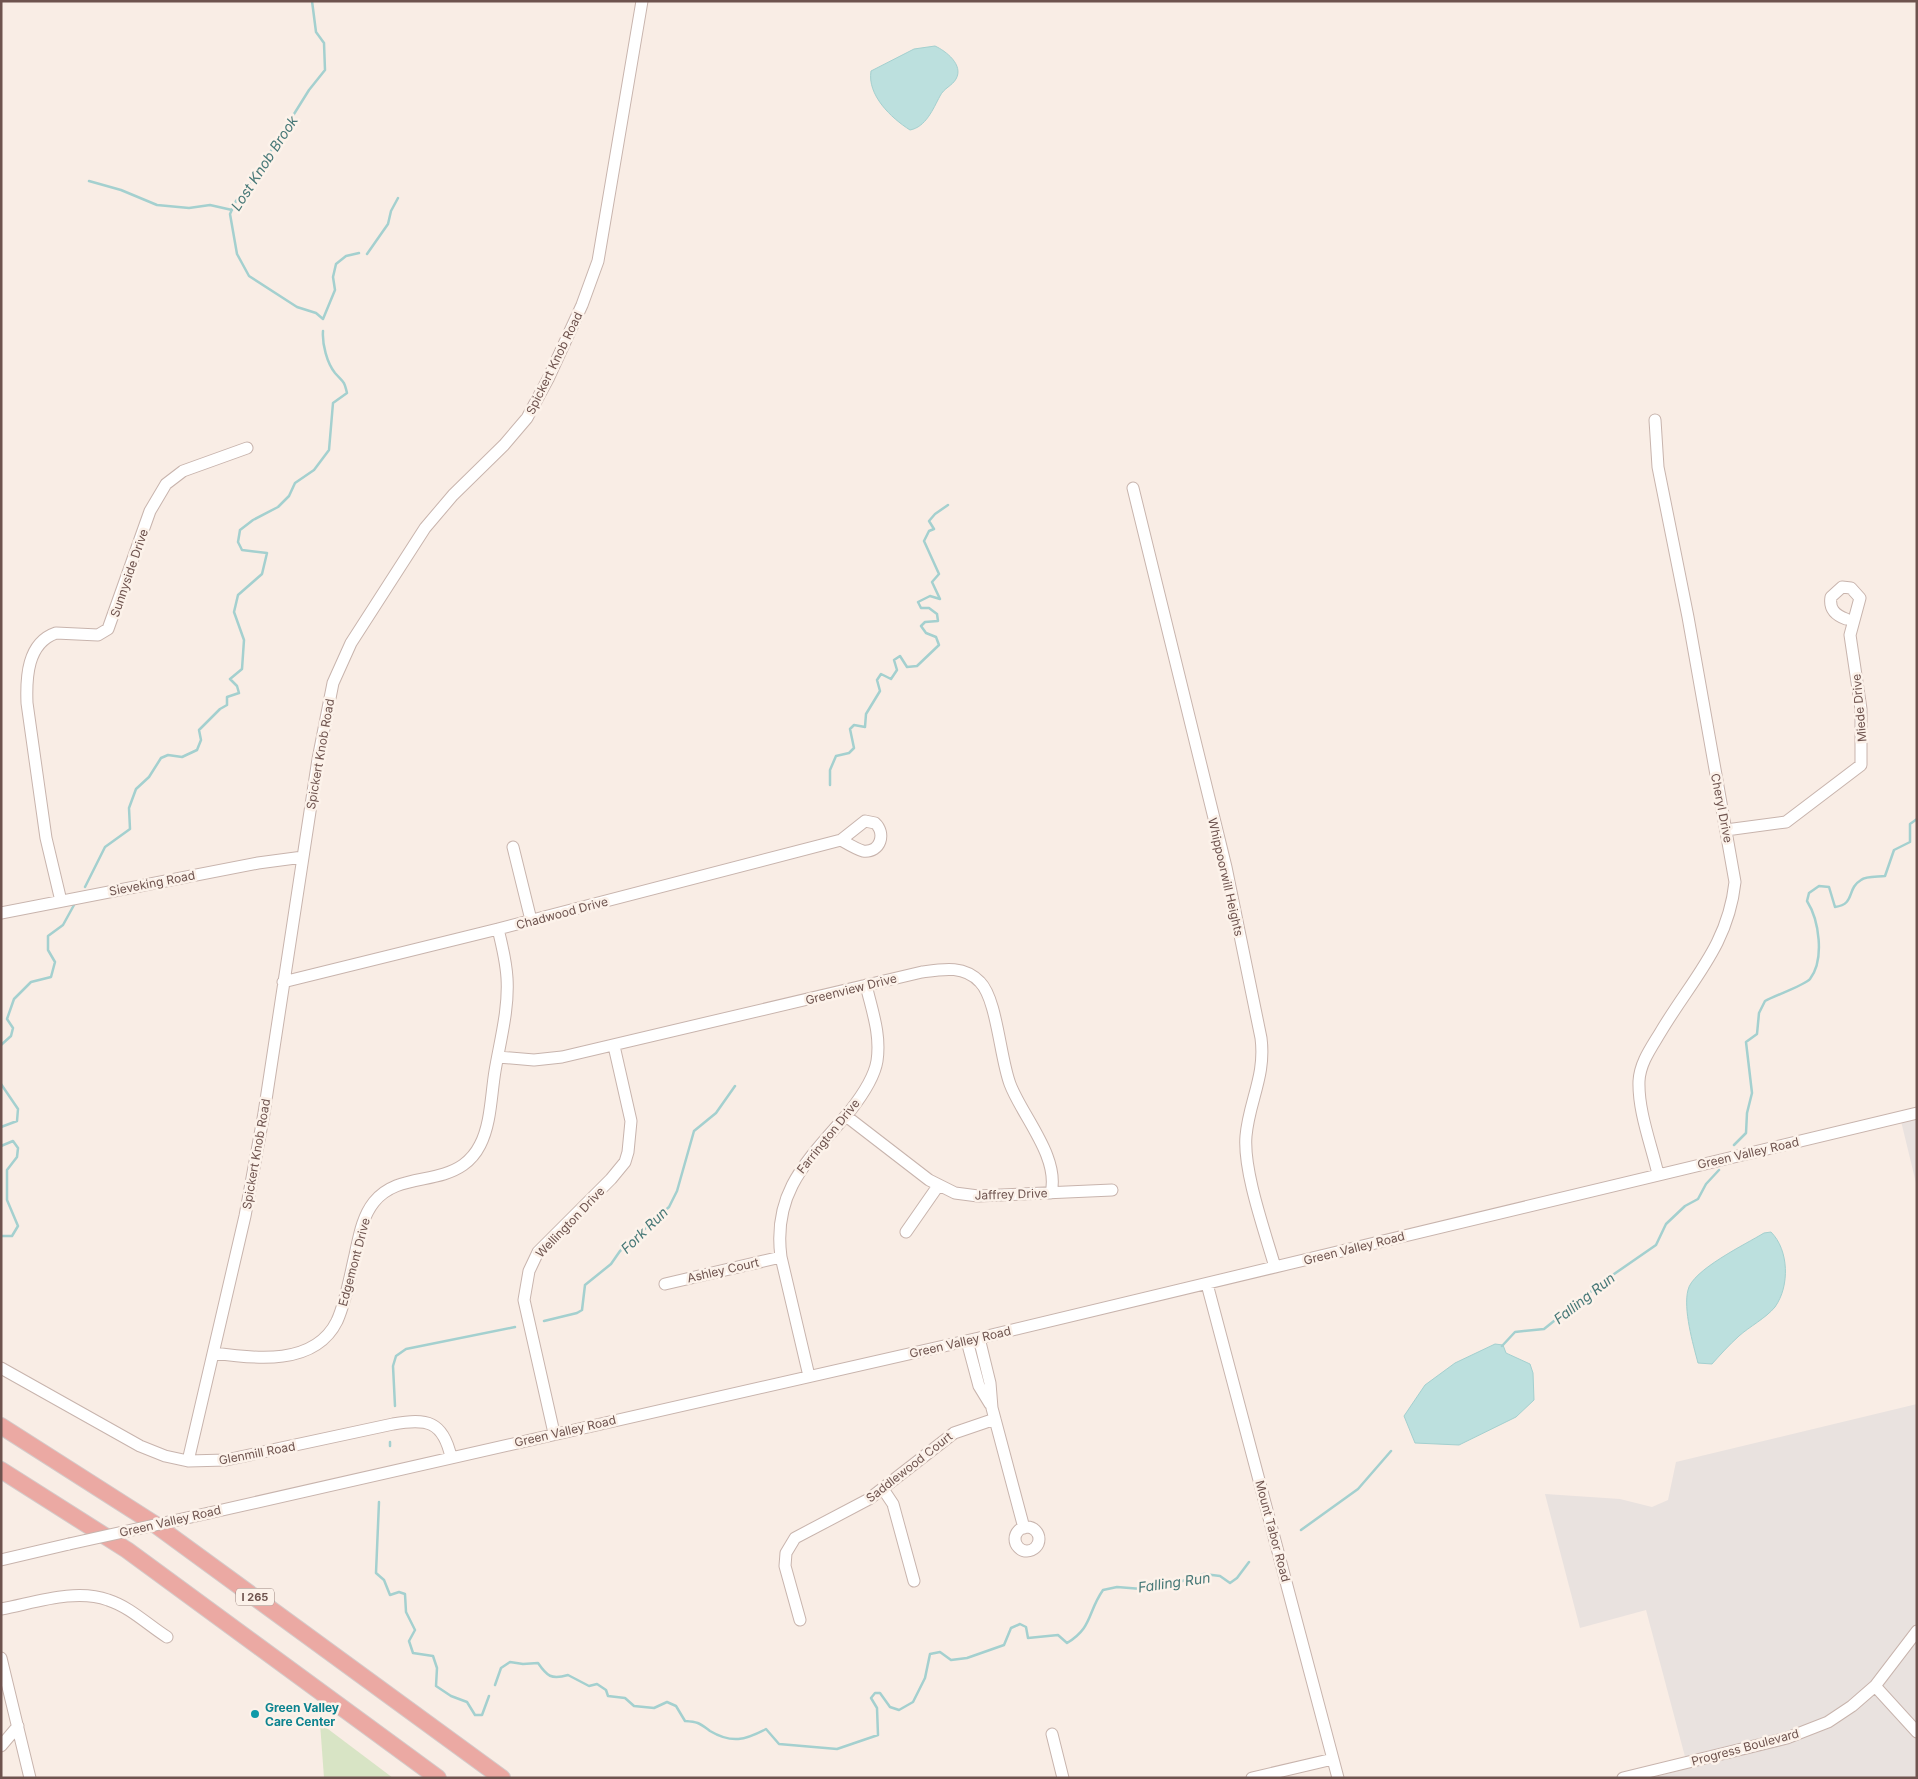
<svg xmlns="http://www.w3.org/2000/svg" width="1918" height="1779" viewBox="0 0 1918 1779" font-family="Inter,sans-serif">
<rect width="100%" height="100%" fill="#f9ede5"/>
<path fill="#e9e2df" d="M 1917,1113 L 1917,1187 L 1900,1117 Z
M 1917,1404 L 1917,1778 L 1652,1778 L 1688,1768 L 1646,1610 L 1580,1628 L 1545,1494 L 1620,1499 L 1652,1507 L 1668,1500 L 1676,1462 Z"/>
<path fill="#d8e4c5" d="M 320,1723 L 393,1778 L 324,1778 Z"/>
<path fill="#bce0de" stroke="#a4d0cf" d="M 935,46 C 946,51 964,65 956,79 C 952,86 944,88 940,96 C 933,109 926,127 910,130 C 891,118 867,95 871,71 L 914,49 Z
M 1771,1232 C 1789,1250 1790,1286 1775,1307 C 1766,1318 1749,1327 1739,1336 C 1729,1345 1720,1355 1712,1364 L 1698,1363 C 1693,1344 1683,1309 1688,1290 C 1692,1270 1746,1244 1764,1233 Z
M 1495,1344 L 1503,1345 L 1506,1353 L 1530,1364 L 1533,1373 L 1534,1400 L 1516,1417 L 1459,1445 L 1415,1443 L 1404,1416 L 1425,1385 L 1455,1363 Z"/>
<g fill="none" stroke-linecap="round" stroke-linejoin="round">
<path stroke="#a4d0cf" stroke-width="2.5" d="M 312,1 L 316,32 L 324,43 L 325,70 L 309,90 L 254,178 L 236,201 L 230,214 L 237,254 L 249,276 L 297,307 L 316,313 L 323,319 L 335,290 L 333,277 L 336,264 L 346,256 L 359,253
M 89,181 L 121,190 L 157,205 L 189,208 L 210,205 L 232,210
M 367,254 L 388,224 L 391,211 L 398,198
M 830,785 L 830,770 L 836,756 L 849,753 L 854,748 L 850,729 L 854,725 L 865,727 L 866,714 L 880,691 L 877,680 L 881,674 L 891,679 L 897,670 L 894,660 L 900,656 L 907,667 L 917,666 L 939,645 L 936,637 L 926,633 L 921,626 L 925,622 L 938,621 L 937,614 L 929,608 L 921,608 L 918,602 L 930,596 L 940,599 L 932,582 L 939,574 L 924,541 L 929,531 L 934,529 L 929,521 L 935,514 L 948,505
M 85,887 L 105,847 L 130,829 L 129,808 L 136,789 L 149,777 L 161,758 L 168,755 L 182,757 L 197,750 L 201,740 L 199,730 L 220,709 L 227,705 L 227,697 L 239,693 L 237,686 L 230,679 L 242,669 L 244,640 L 234,612 L 238,595 L 262,574 L 267,553 L 242,550 L 238,542 L 240,530 L 253,520 L 278,507 L 289,496 L 295,483 L 314,470 L 329,450 L 333,403 L 347,393 C 344,380 343,382 335,373 C 327,363 322,344 323,331
M 1,1045 L 11,1036 L 13,1028 L 7,1019 L 14,999 L 31,982 L 51,977 L 55,962 L 48,950 L 48,936 L 63,925 L 74,905
M 1,1084 L 18,1109 L 17,1121 L 1,1127
M 1734,1145 L 1746,1133 L 1747,1113 L 1752,1093 L 1746,1042 L 1757,1034 L 1759,1013 L 1765,1001 C 1774,996 1805,985 1810,979 C 1825,959 1819,920 1807,901 L 1809,893 L 1819,886 L 1829,887 L 1835,907 C 1856,904 1846,889 1861,880 C 1866,876 1878,877 1885,876 L 1894,850 L 1910,842 L 1910,824 L 1917,819
M 1,1146 L 13,1141 L 18,1148 L 17,1157 L 7,1170 L 7,1200 L 18,1226 L 12,1236 L 1,1236
M 544,1321 L 577,1313 L 582,1310 L 585,1285 L 611,1264 L 620,1251 L 669,1207 L 677,1191 L 694,1131 L 716,1113 L 735,1086
M 1502,1346 L 1515,1332 L 1544,1329 L 1604,1281 L 1656,1245 L 1666,1224 L 1685,1206 L 1698,1199 L 1706,1184 L 1719,1170
M 395,1406 L 393,1366 L 396,1356 L 406,1349 L 515,1327
M 390,1446 L 390,1442
M 379,1502 L 376,1573 L 384,1580 L 390,1595 L 399,1592 L 405,1594 L 406,1612 L 415,1630 L 409,1641 L 413,1653 L 433,1656 L 437,1668 L 436,1686 L 451,1696 L 467,1702 L 475,1715 L 482,1715 L 489,1696
M 1301,1530 L 1358,1489 L 1391,1451
M 495,1685 L 501,1668 L 510,1662 L 523,1664 L 538,1663 C 547,1676 551,1680 568,1675 L 589,1686 L 597,1684 L 606,1690 L 608,1696 L 625,1698 L 634,1706 L 654,1708 L 667,1702 L 676,1706 L 685,1721 C 699,1722 699,1723 710,1731 C 732,1744 745,1740 766,1729 L 779,1744 L 837,1749 L 878,1735 L 877,1708 L 871,1698 L 875,1693 L 880,1693 L 890,1707 L 899,1710 L 913,1702 L 925,1678 L 930,1654 L 940,1652 L 951,1660 L 967,1658 L 1004,1645 L 1011,1628 L 1020,1624 L 1026,1627 L 1028,1638 L 1058,1635 L 1067,1643 C 1093,1627 1087,1613 1103,1590 L 1117,1587 L 1142,1589 L 1152,1583 L 1176,1583 L 1204,1574 L 1220,1576 L 1230,1583 L 1237,1578 L 1249,1562"/>
<defs>
<path id="minor" d="M 1655,420 L 1658,467 L 1688,617 L 1735,882 C 1728,946 1692,979 1660,1033 C 1651,1048 1640,1063 1639,1081 C 1638,1111 1651,1144 1658,1174
M 1133,488 L 1226,867 L 1261,1038 C 1266,1076 1249,1101 1246,1136 C 1243,1171 1265,1232 1275,1267
M 865,821 L 875,823 C 886,833 881,853 863,851 C 856,849 848,844 841,840 Z
M 1726,830 L 1786,822 L 1861,765 L 1861,709 L 1850,635 L 1860,598 L 1851,588 L 1842,587 L 1831,597 C 1829,609 1835,615 1846,619
M 513,847 L 531,920
M 61,901 L 46,838 L 27,703 C 26,678 27,643 56,633 L 98,635 L 108,629 L 150,511 L 166,484 L 183,471 L 247,448
M 1,913 L 258,863 L 303,857
M 283,982 L 498,929 L 841,840
M 498,1057 L 534,1060 L 562,1057 L 922,972 C 943,969 964,965 980,982 C 997,999 1000,1058 1010,1084 C 1022,1116 1060,1157 1051,1193
M 846,1116 L 929,1180 L 955,1193 L 978,1196 L 1112,1190
M 906,1232 L 938,1186
M 665,1284 L 781,1257
M 1207,1284 L 1338,1778
M 979,1338 L 990,1383 L 992,1408 L 1024,1528
M 967,1341 L 979,1386 L 990,1404
M 214,1353 C 255,1359 315,1366 337,1321 C 346,1301 350,1276 355,1255 C 359,1237 362,1217 374,1202 C 396,1174 436,1184 463,1165 C 470,1160 476,1153 480,1145 C 491,1124 491,1095 495,1071 C 500,1041 509,1009 507,978 C 506,961 502,945 498,929
M 1,1368 L 140,1446 L 165,1456 L 188,1461 L 226,1460 L 393,1424 C 427,1418 443,1421 451,1457
M 809,1376 L 781,1257 C 772,1190 810,1158 850,1111 C 861,1097 874,1079 877,1061 C 881,1034 872,1011 866,985
M 554,1433 L 524,1300 L 529,1271 L 538,1252 L 611,1179 L 625,1162 L 628,1152 L 631,1121 L 614,1046
M 188,1461 L 245,1216 L 264,1113 L 318,759 L 333,683 L 351,643 L 425,528 L 453,495 L 504,445 L 527,418 L 548,379 L 582,305 L 598,261 L 642,1
M 883,1489 L 893,1504 L 914,1581
M 209,1513 L 979,1338 L 1917,1113
M1015 1539a12 12 0 1 1 24 0a12 12 0 1 1-24 0Z
M 1,1560 L 69,1544
M 1,1609 C 34,1603 75,1588 108,1600 C 130,1607 148,1625 167,1637
M 800,1620 L 785,1566 L 786,1553 L 795,1538 L 869,1499 L 954,1433 L 995,1419
M 1,1658 L 30,1778
M 1875,1686 L 1917,1732
M 1052,1734 L 1063,1778
M 1,1746 L 18,1726
M 1252,1778 L 1333,1759
M 1623,1778 L 1787,1738 L 1828,1722 L 1852,1706 L 1875,1686 L 1917,1631"/>
<path id="highway" d="M 1,1426 L 153,1523 L 502,1778
M 1,1470 L 127,1550 L 438,1778"/>
</defs>
<use href="#minor" stroke="#c8b4ad" stroke-width="13"/>
<use href="#highway" stroke="#d4cbca" stroke-width="18"/>
<use href="#minor" stroke="#fff" stroke-width="11"/>
<use href="#highway" stroke="#eba9a3" stroke-width="16"/>
<defs>
<path id="minor-bridge" d="M 69,1544 L 209,1513"/>
</defs>
<use href="#minor-bridge" stroke="#c8b4ad" stroke-width="13" stroke-linecap="butt"/>
<use href="#minor-bridge" stroke="#fff" stroke-width="11"/>
</g>
<circle fill="#0f9aa8" stroke="#fcf2ea" stroke-width="2" cx="255" cy="1714" r="5"/>
<g text-anchor="middle" dominant-baseline="central" stroke-width="5" stroke-linejoin="round" paint-order="stroke">
<rect fill="#fcf2ea" stroke="#99837d" stroke-width="1" x="236" y="1588.5" width="38" height="17" rx="4"/>
<g font-size="11" font-weight="bold" fill="#6e534e">
<text x="255" y="1597">I 265</text>
</g>
<g font-size="12" fill="#6e534e" stroke="#fcf2ea">
<text transform="translate(554 363) rotate(-64)">Spickert Knob Road</text>
<text transform="translate(129 573) rotate(-71)">Sunnyside Drive</text>
<text transform="translate(1859 708) rotate(-95)">Miede Drive</text>
<text transform="translate(320 754) rotate(-80)">Spickert Knob Road</text>
<text transform="translate(1722 808) rotate(79)">Cheryl Drive</text>
<text transform="translate(1226 877) rotate(77)">Whippoorwill Heights</text>
<text transform="translate(152 883) rotate(-11)">Sieveking Road</text>
<text transform="translate(562 913) rotate(-15)">Chadwood Drive</text>
<text transform="translate(851 989) rotate(-14)">Greenview Drive</text>
<text transform="translate(828 1136) rotate(-51)">Farrington Drive</text>
<text transform="translate(1748 1153) rotate(-13)">Green Valley Road</text>
<text transform="translate(256 1154) rotate(-80)">Spickert Knob Road</text>
<text transform="translate(1011 1194) rotate(-2)">Jaffrey Drive</text>
<text transform="translate(570 1222) rotate(-46)">Wellington Drive</text>
<text transform="translate(1354 1248) rotate(-14)">Green Valley Road</text>
<text transform="translate(354 1262) rotate(-75)">Edgemont Drive</text>
<text transform="translate(723 1270) rotate(-13)">Ashley Court</text>
<text transform="translate(960 1342) rotate(-13)">Green Valley Road</text>
<text transform="translate(565 1431) rotate(-13)">Green Valley Road</text>
<text transform="translate(257 1453) rotate(-11)">Glenmill Road</text>
<text transform="translate(909 1467) rotate(-38)">Saddlewood Court</text>
<text transform="translate(170 1521) rotate(-13)">Green Valley Road</text>
<text transform="translate(1273 1531) rotate(75)">Mount Tabor Road</text>
<text transform="translate(1745 1747) rotate(-15)">Progress Boulevard</text>
</g>
<g font-size="12" font-weight="bold" fill="#0d838f" stroke="#fcf2ea" text-anchor="start">
<text x="265" y="1707">Green Valley<tspan x="265" dy="14">Care Center</tspan></text>
</g>
<g font-size="14" font-style="italic" fill="#477877" stroke="#fcf2ea">
<text transform="translate(264 163) rotate(-57)">Lost Knob Brook</text>
<text transform="translate(644 1230) rotate(-44)">Fork Run</text>
<text transform="translate(1584 1298) rotate(-38)">Falling Run</text>
<text transform="translate(1174 1582) rotate(-8)">Falling Run</text>
</g>
</g>
<rect width="1918" height="1779" fill="none" stroke="#6e534e" stroke-width="5"/>
</svg>
